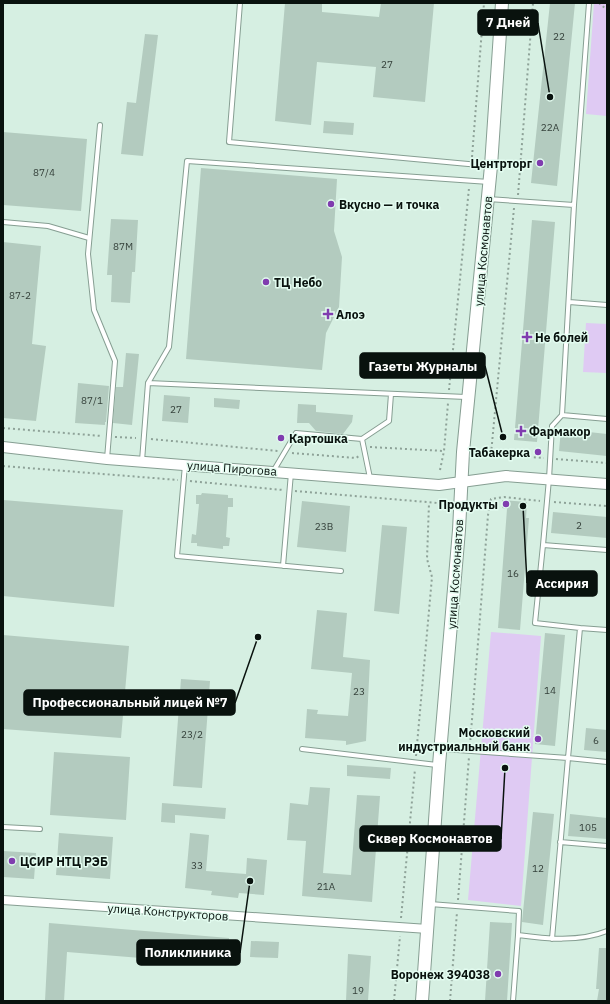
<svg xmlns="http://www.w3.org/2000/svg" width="610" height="1004" viewBox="0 0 610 1004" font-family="'IBM Plex Sans',sans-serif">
<rect width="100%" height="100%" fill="#d6efe2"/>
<path fill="#dfcaf3" d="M 594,3 L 607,3 L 607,116 L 586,114 Z
M 586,323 L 607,324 L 607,373 L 583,372 Z
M 491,632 L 541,636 L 521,906 L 468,900 Z"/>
<path fill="#b3cbbf" d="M 285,3 L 322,3 L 322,12 L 379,17 L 381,3 L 434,3 L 425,102 L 373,97 L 376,67 L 317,62 L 311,125 L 275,121 Z
M 550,3 L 575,3 L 557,186 L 531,183 Z
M 145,34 L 158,35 L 143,156 L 121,154 L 127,102 L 136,103 Z
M 324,121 L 354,123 L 353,135 L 323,133 Z
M 3,132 L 87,139 L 81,211 L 3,205 Z
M 201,168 L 337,179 L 334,231 L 342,257 L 339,307 L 326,333 L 322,370 L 186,359 Z
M 111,219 L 138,220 L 135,272 L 132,272 L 130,303 L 111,302 L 112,275 L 107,275 Z
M 532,220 L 555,222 L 537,442 L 514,440 Z
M 3,242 L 41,246 L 32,344 L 46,346 L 36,421 L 3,418 Z
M 126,353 L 139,354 L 132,425 L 113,423 L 116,387 L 123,387 Z
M 78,383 L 109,386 L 106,422 L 105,422 L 105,425 L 75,423 Z
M 164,395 L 190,397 L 188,423 L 162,421 Z
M 214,398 L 240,400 L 239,409 L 214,407 Z
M 298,404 L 316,405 L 316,412 L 353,415 L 352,422 L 343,434 L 316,431 L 309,423 L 297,423 Z
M 561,429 L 607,434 L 607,456 L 559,451 Z
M 202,493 L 228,495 L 228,498 L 233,498 L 233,507 L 228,507 L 226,537 L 230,538 L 229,546 L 223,546 L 223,549 L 197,546 L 197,543 L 191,543 L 192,534 L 196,535 L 199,504 L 196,504 L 196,495 L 201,495 Z
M 3,500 L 123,510 L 114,607 L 3,596 Z
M 502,500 L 527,502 L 526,518 L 529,518 L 520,630 L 498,628 L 507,509 L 502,508 Z
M 302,501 L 350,506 L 346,552 L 297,547 Z
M 553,512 L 607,517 L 607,538 L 551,533 Z
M 382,525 L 407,527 L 399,614 L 374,611 Z
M 317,610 L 347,613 L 343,657 L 370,660 L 366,741 L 346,745 L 346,741 L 305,738 L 307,709 L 318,710 L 317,714 L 348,716 L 352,673 L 311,669 Z
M 545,633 L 565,635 L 555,746 L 535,744 Z
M 3,635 L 129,646 L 121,738 L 3,729 Z
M 181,679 L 210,681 L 202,788 L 173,786 Z
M 586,728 L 607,730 L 607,752 L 584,750 Z
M 54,752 L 130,757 L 126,820 L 50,815 Z
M 347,765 L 391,768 L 390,779 L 347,776 Z
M 310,787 L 330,788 L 323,873 L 351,875 L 357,795 L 380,796 L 372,902 L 302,896 L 306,841 L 287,840 L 290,803 L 308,805 Z
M 162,803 L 226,808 L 225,819 L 175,815 L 175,823 L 161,822 Z
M 533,812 L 554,814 L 543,925 L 522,922 Z
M 570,814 L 607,818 L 607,839 L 568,836 Z
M 59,833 L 113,837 L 110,879 L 56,875 Z
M 190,833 L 209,835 L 206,871 L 246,874 L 247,858 L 267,860 L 264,895 L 239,893 L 238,898 L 211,895 L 212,891 L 185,888 Z
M 3,851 L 36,853 L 34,879 L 3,877 Z
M 490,922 L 512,923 L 507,1001 L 485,1001 Z
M 49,923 L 229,938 L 227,965 L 67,952 L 64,1001 L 45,1001 Z
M 251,941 L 279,942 L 278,958 L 250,957 Z
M 599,948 L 607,948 L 607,1001 L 597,1001 L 599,989 L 596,989 Z
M 348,954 L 371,956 L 368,1001 L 346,1001 Z"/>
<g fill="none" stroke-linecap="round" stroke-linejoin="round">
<defs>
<path id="service" d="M 240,3 L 229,142 L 490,166
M 589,3 L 574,205 L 562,415 L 552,426 L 549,479 L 543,545 L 607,550
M 100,125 L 88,254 L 94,310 L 115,361 L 107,459
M 488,199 L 574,205
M 3,222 L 48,226 L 89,238
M 569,302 L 607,305
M 148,383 L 466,397
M 562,415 L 607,419
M 362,439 L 389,421 L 391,394
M 142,461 L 148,383 L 169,347 L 187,161 L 489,182
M 185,465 L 177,556 L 341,571
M 274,470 L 296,433 L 362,439 L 370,478
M 543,545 L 535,623 L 580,628
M 283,566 L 291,473
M 302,749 L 437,765
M 443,749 L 568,758 L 580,628 L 607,630
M 3,827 L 40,829
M 560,842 L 607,846
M 430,904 L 519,911 L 518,935 C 546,939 580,942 607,931
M 552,939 L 568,758 L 607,762
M 513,1001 L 518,935"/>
<path id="minor" d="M 3,900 L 428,929"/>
<path id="tertiary" d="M 3,447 L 107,459 L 439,485 L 506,476 L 607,484"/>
<path id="secondary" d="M 422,1001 L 439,765 L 459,530 L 463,452 L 491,166 L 502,3"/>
</defs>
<use href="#service" stroke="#869e92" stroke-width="6"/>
<use href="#minor" stroke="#869e92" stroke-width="10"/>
<use href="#tertiary" stroke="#869e92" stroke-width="12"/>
<use href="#secondary" stroke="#869e92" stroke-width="14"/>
<path stroke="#8ea298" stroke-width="2" stroke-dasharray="2 3" stroke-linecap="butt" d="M 599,3 L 607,10
M 472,157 L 484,3
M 518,195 L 533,3
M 514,208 L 491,454 L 544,458
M 449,390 L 469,188
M 3,428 L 102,436
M 115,437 L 136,438
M 151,439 L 278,451
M 370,447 L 444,451
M 292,453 L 356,458 L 359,456
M 556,459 L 607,463
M 3,466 L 178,480
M 440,470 L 444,451 L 448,403
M 190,481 L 283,490
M 295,491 L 438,503
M 554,502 L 607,506
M 470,745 L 488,515 L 491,499 L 504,497 L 540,501
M 416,756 L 432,577 L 427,559 L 429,503
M 458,900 L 469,757
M 401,918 L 415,769
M 394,1001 L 400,936
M 450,1001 L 457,912"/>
<use href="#service" stroke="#fff" stroke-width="4"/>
<use href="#minor" stroke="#fff" stroke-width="8"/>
<use href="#tertiary" stroke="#fff" stroke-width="10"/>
<use href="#secondary" stroke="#fff" stroke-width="12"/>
</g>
<g fill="#803caf" stroke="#e3fcf0" stroke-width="1.5">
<circle cx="540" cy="163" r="4"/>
<circle cx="331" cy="204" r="4"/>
<circle cx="266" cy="282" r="4"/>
<path d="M326 308h4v4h4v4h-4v4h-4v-4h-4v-4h4z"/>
<path d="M525 331h4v4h4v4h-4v4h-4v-4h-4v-4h4z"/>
<path d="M519 425h4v4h4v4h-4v4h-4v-4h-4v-4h4z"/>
<circle cx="281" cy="438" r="4"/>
<circle cx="538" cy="452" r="4"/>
<circle cx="506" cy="504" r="4"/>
<circle cx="538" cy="739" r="4"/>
<circle cx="12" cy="861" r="4"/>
<circle cx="498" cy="974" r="4"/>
</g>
<g text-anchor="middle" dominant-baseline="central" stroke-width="3" stroke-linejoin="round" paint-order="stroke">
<g font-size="10" fill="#34403a">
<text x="559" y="36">22</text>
<text x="387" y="64">27</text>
<text x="550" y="127">22А</text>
<text x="44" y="172">87/4</text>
<text x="123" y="246">87М</text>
<text x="20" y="295">87-2</text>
<text x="92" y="400">87/1</text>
<text x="176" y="409">27</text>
<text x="579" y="525">2</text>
<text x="324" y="526">23В</text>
<text x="513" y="573">16</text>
<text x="550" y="690">14</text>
<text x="359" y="691">23</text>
<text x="192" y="734">23/2</text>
<text x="596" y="740">6</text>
<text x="588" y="827">105</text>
<text x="197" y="865">33</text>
<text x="538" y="868">12</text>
<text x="326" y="886">21А</text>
<text x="358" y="990">19</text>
</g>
<g font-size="12" font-weight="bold" fill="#09120e" stroke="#e3fcf0" text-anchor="start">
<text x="532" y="163" text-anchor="end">Центрторг</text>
<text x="339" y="204">Вкусно — и точка</text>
<text x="274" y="282">ТЦ Небо</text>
<text x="336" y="314">Алоэ</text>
<text x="535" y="337">Не болей</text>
<text x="529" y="431">Фармакор</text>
<text x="289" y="438">Картошка</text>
<text x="530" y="452" text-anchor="end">Табакерка</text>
<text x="498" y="504" text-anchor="end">Продукты</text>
<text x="530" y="732" text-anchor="end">Московский<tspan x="530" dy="14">индустриальный банк</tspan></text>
<text x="20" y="861">ЦСИР НТЦ РЭБ</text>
<text x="490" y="974" text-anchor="end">Воронеж 394038</text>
</g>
<g font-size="12" fill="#09120e" stroke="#e3fcf0">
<text transform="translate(483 251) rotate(-85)">улица Космонавтов</text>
<text transform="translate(232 468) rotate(4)">улица Пирогова</text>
<text transform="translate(455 574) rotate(-86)">улица Космонавтов</text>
<text transform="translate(168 912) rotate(4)">улица Конструкторов</text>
</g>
</g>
<path fill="none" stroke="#09120e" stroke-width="1.5" d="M550 97L538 23M503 437L485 366M523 506L527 583M258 637L235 703M505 768L501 839M250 881L240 953"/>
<g fill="#09120e" stroke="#e3fcf0" stroke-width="1.5">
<circle cx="550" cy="97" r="4"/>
<circle cx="503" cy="437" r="4"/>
<circle cx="523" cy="506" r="4"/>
<circle cx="258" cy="637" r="4"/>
<circle cx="505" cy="768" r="4"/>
<circle cx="250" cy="881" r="4"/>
</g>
<g fill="#09120e" stroke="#09120e" stroke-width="1.5">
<rect x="478" y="10" width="60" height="25" rx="4"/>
<rect x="360" y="353" width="125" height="25" rx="4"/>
<rect x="527" y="571" width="70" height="25" rx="4"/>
<rect x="24" y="690" width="211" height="25" rx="4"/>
<rect x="360" y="826" width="141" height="25" rx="4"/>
<rect x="137" y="940" width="103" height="25" rx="4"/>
</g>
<g font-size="13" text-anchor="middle" font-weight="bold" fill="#fff">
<text x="508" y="27">7 Дней</text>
<text x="423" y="371">Газеты Журналы</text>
<text x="562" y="588">Ассирия</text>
<text x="130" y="707">Профессиональный лицей №7</text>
<text x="430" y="843">Сквер Космонавтов</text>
<text x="188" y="957">Поликлиника</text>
</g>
<rect width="610" height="1004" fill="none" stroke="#09120e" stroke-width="8"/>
</svg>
